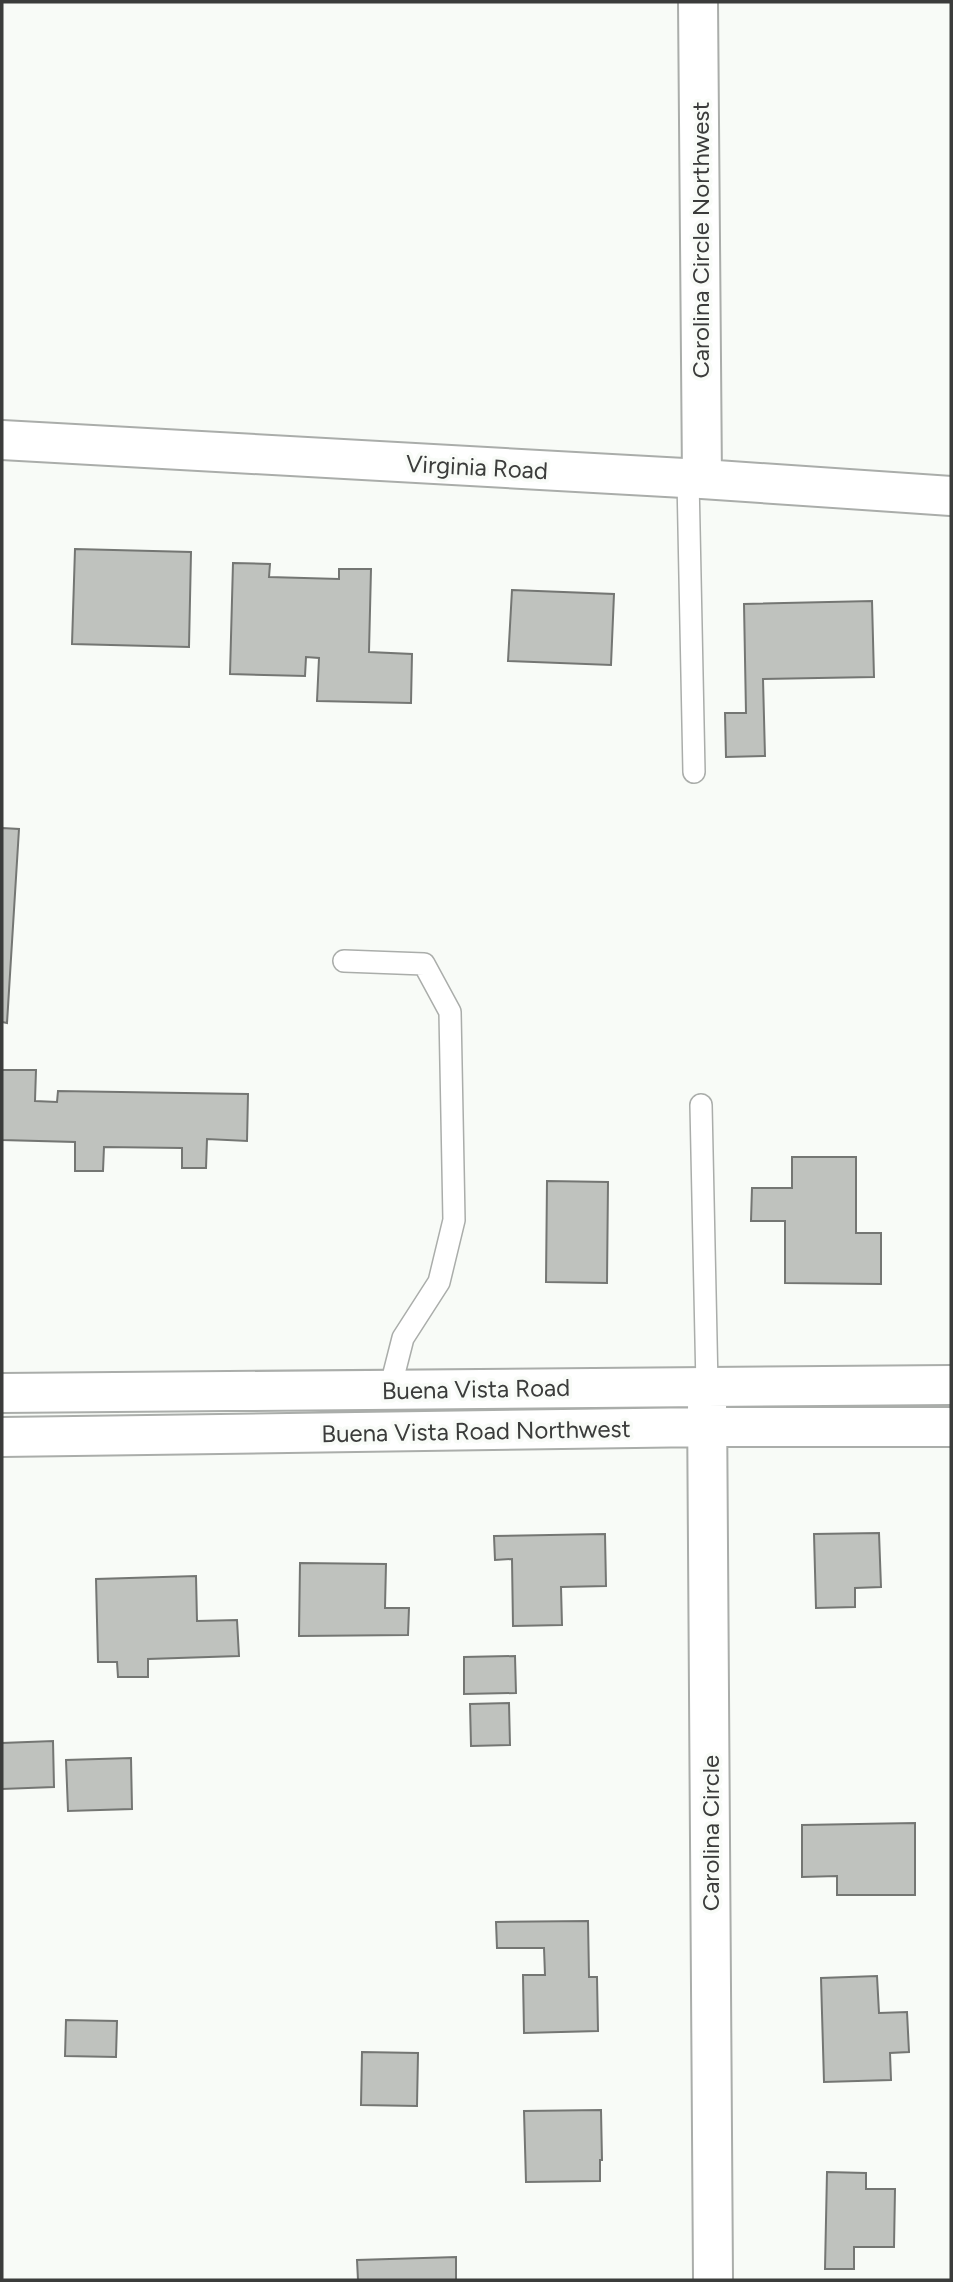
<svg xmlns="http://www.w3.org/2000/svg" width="953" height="2282" viewBox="0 0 953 2282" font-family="Figtree,sans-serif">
<rect width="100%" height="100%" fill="#f8fbf7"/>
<path fill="#bfc2be" stroke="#747673" stroke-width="2" d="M 75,549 L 191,552 L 189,647 L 72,644 Z
M 233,563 L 270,564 L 269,577 L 339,579 L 339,569 L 371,569 L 369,652 L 412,654 L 411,703 L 317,701 L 319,658 L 306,657 L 305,676 L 230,674 Z
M 512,590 L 614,594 L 611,665 L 508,661 Z
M 872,601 L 874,677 L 763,679 L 765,756 L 726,757 L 725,713 L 746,713 L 744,604 Z
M 2,828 L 19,829 L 7,1023 L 2,1022 Z
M 2,1070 L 36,1070 L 35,1101 L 57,1102 L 58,1091 L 248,1094 L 247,1141 L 207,1139 L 206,1168 L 182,1168 L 182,1148 L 104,1147 L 103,1171 L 75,1171 L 75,1142 L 2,1140 Z
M 792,1157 L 856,1157 L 856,1233 L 881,1233 L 881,1284 L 785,1283 L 785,1221 L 751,1221 L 752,1188 L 792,1188 Z
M 547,1181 L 608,1182 L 607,1283 L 546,1282 Z
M 879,1533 L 881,1587 L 855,1588 L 855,1607 L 816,1608 L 814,1534 Z
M 605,1534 L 606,1586 L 561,1587 L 562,1625 L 513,1626 L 512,1559 L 495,1560 L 494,1536 Z
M 300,1563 L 386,1564 L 385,1608 L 409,1608 L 408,1635 L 299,1636 Z
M 196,1576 L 197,1621 L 237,1620 L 239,1656 L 148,1659 L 148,1677 L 118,1677 L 117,1662 L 98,1662 L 96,1579 Z
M 515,1656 L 516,1693 L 464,1694 L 464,1657 Z
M 509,1703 L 510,1745 L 471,1746 L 470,1704 Z
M 53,1741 L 54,1787 L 2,1789 L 2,1743 Z
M 131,1758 L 132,1809 L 68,1811 L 66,1760 Z
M 915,1823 L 915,1895 L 837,1895 L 837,1876 L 802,1877 L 802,1825 Z
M 588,1921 L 589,1977 L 597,1977 L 598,2031 L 524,2033 L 523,1975 L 545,1975 L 544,1948 L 497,1948 L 496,1922 Z
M 877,1976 L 879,2013 L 907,2012 L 909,2052 L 890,2053 L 891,2080 L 824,2082 L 821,1978 Z
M 66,2020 L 117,2021 L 116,2057 L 65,2056 Z
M 362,2052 L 418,2053 L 417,2106 L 361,2105 Z
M 601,2110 L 602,2160 L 600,2160 L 600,2181 L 526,2182 L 524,2111 Z
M 827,2172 L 866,2173 L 866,2189 L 895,2189 L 894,2247 L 854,2247 L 854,2269 L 825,2269 Z
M 456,2257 L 456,2280 L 358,2280 L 357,2260 Z"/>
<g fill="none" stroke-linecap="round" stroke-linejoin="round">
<defs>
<path id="lane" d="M 688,479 L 694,772
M 344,961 L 424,964 L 450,1012 L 454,1220 L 439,1282 L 403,1338 L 390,1389
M 701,1105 L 707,1386"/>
<path id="street" d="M 698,2 L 702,479
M 2,440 L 702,479 L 951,496
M 2,1393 L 951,1385
M 707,1400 L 713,2280
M 2,1437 L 707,1427 L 951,1427"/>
</defs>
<use href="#lane" stroke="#aaadaa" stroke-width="24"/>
<use href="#street" stroke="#aaadaa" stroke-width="42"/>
<use href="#lane" stroke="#fff" stroke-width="21"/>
<use href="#street" stroke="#fff" stroke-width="38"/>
</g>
<g text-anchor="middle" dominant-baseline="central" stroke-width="7" stroke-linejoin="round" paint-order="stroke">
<g font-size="24" fill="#3b3c3b" stroke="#f8fbf7">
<text transform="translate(700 240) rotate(-90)">Carolina Circle Northwest</text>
<text transform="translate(477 467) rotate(3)">Virginia Road</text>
<text transform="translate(476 1389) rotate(-1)">Buena Vista Road</text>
<text transform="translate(476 1431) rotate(-1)">Buena Vista Road Northwest</text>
<text transform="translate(710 1833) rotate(-90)">Carolina Circle</text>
</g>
</g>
<rect width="953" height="2282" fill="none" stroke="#3b3c3b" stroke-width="7"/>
</svg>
